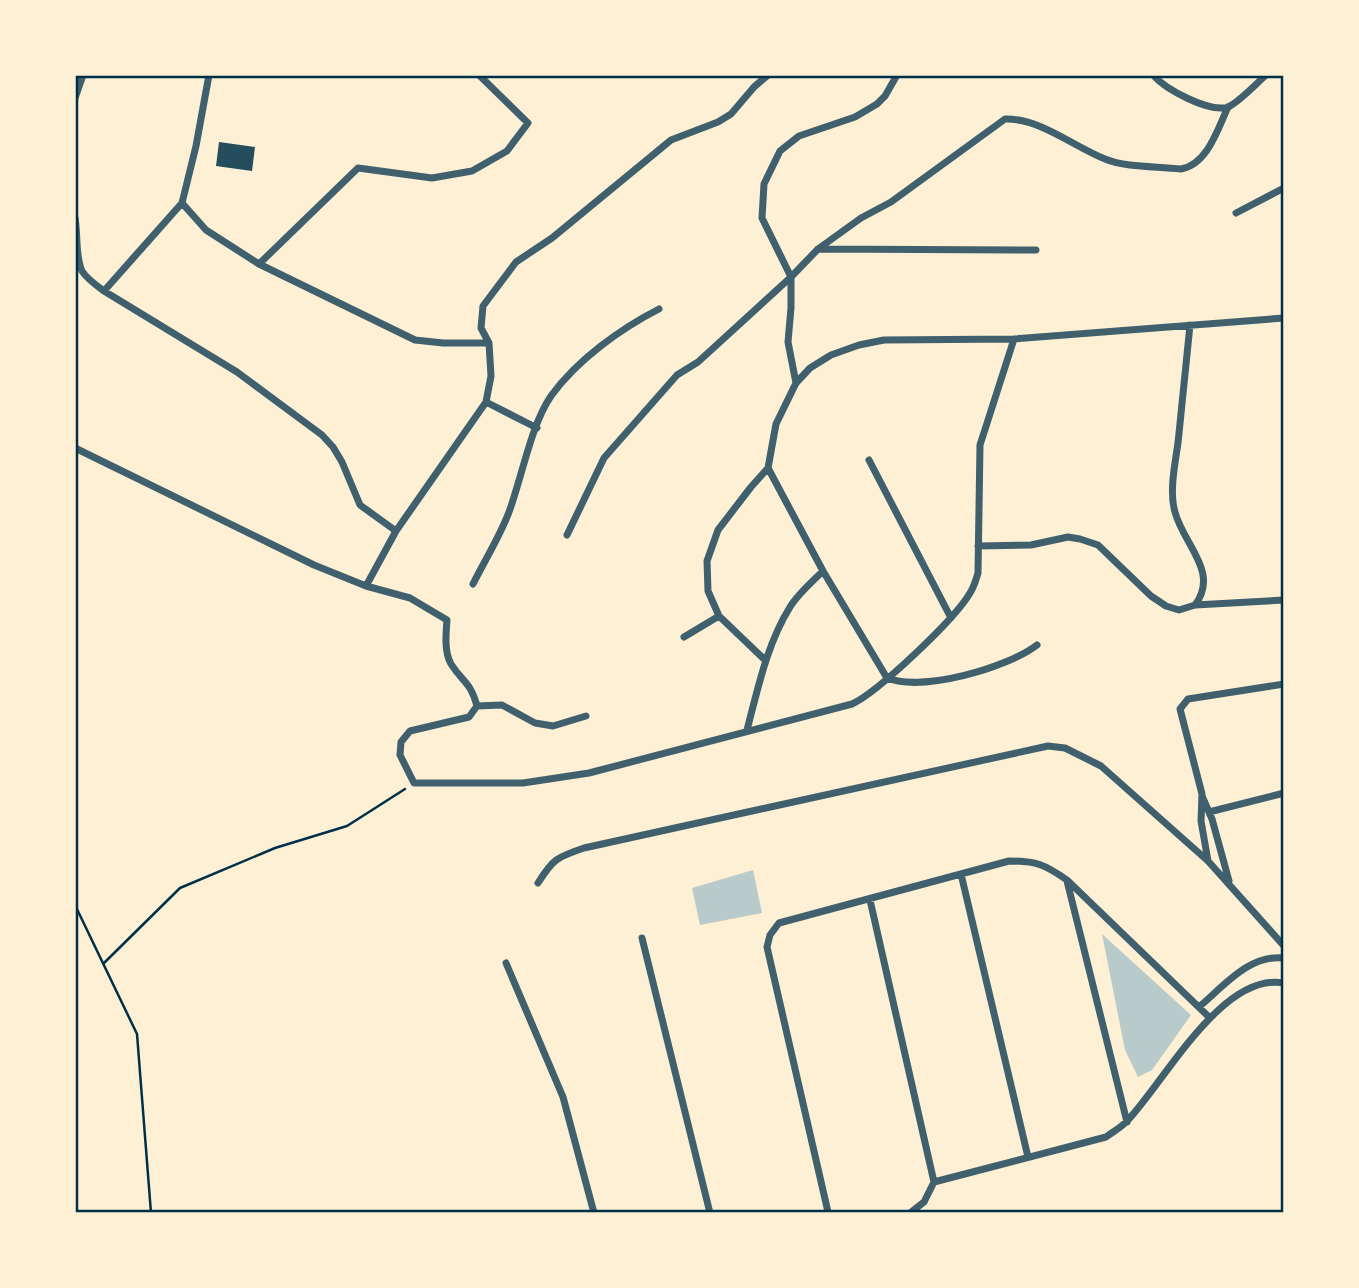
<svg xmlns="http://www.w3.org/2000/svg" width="1359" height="1288" viewBox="0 0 1359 1288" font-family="Ubuntu,sans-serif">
<rect width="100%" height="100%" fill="#fdf0d5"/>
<path fill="#b9caca" d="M 753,870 L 762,913 L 700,925 L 692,888 Z
M 1102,934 L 1191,1015 L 1152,1070 L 1138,1077 L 1125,1050 Z"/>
<path fill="#264d5e" d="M 219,142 L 255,147 L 252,171 L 216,166 Z"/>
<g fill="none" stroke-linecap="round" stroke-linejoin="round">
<path stroke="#003049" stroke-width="2.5" d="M 75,905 L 137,1034 L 151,1213
M 104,963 L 180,888 L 275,848 L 347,826 L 405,789"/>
<path stroke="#3f606c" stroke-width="7" d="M 209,75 L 196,146 L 182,203 L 206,230 L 259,264 L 415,340 L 443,343 L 489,343
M 1153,75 C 1165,89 1209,113 1228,107 C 1238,103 1257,83 1266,75
M 75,98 L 83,75
M 1236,213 L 1284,188
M 75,218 C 78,234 75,256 82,271 C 87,279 97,286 104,291 L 237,372 L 322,435 L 333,447 L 342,462 L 360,505 L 396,531
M 818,249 L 1036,250
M 259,264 L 358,168 L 432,178 L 472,171 L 507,151 L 528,123 L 479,75
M 104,291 L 182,203
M 1190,325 C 1186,364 1182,403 1178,443 C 1175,464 1169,492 1175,512 C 1183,544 1220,572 1195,605
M 796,383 L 788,342 L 791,308 L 791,277 L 762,218 L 764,184 L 780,151 L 799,136 L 855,117 L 877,104 L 885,96 L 897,75
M 486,402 L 537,428
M 75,448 L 314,565 L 366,586 L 410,598 L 447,620 C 446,633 444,652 451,664 C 463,683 470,681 477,706
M 869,460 L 951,618
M 768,468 L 823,571 L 887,678 C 923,692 1007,668 1037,645
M 567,535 L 604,458 L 677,375 L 698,362 L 791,277 L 818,249 L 861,218 L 891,202 L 1005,119 C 1040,118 1074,147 1105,159 C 1127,168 1157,166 1181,169 C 1208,164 1218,128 1228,107
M 978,546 L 1031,545 L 1068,537 L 1080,539 L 1098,545 L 1151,596 L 1166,606 L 1179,610 L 1195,605 L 1284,600
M 473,584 C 485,560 500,536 509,512 C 522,477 531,425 551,396 C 577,360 620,329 659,309
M 366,586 L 396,531 L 486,402 L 491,376 L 489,343 L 481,328 L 483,306 L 516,262 L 552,238 L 671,140 L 718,122 L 731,114 L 754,87 L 768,75
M 684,637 L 719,616
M 765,660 L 719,616 L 708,591 L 707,561 L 718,530 L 751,487 L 768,468 L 776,424 L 796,383 L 810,368 L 831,355 L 859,345 L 884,340 L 1014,339 L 1284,318
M 586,716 L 553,726 L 535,723 L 502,705 L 477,706 L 469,717 L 410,731 L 401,742 L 400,755 L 414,783 L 523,783 L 589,773 L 852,704 C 878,692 955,619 970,593 C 974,587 976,580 978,573 L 980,445 L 1014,339
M 747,730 C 758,688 767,644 790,607 C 798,594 812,582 823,571
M 1202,796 L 1212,819 L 1229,881
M 1209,812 L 1284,793
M 1208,861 L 1201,821 L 1202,794 L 1180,709 L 1188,699 L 1284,684
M 961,874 L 1028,1157
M 1067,881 L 1127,1122
M 538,883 C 553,859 557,857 584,848 L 1048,746 L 1065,748 L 1101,766 L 1208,861 L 1284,946
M 870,900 L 934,1182
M 642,938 L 710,1213
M 506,963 L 563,1097 L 594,1213
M 1199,1007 C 1223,987 1249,954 1284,958
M 828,1212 L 767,947 L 770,935 L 779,923 L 1009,861 C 1036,861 1044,864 1067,880 L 1209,1017
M 910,1213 L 924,1202 L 934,1182 L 1106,1137 C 1114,1131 1122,1127 1128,1120 C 1165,1081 1222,972 1284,983"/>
</g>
<rect width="1359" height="1288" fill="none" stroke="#fdf0d5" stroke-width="154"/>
<rect x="77" y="77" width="1205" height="1134" fill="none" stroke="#003049" stroke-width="2.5"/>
</svg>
